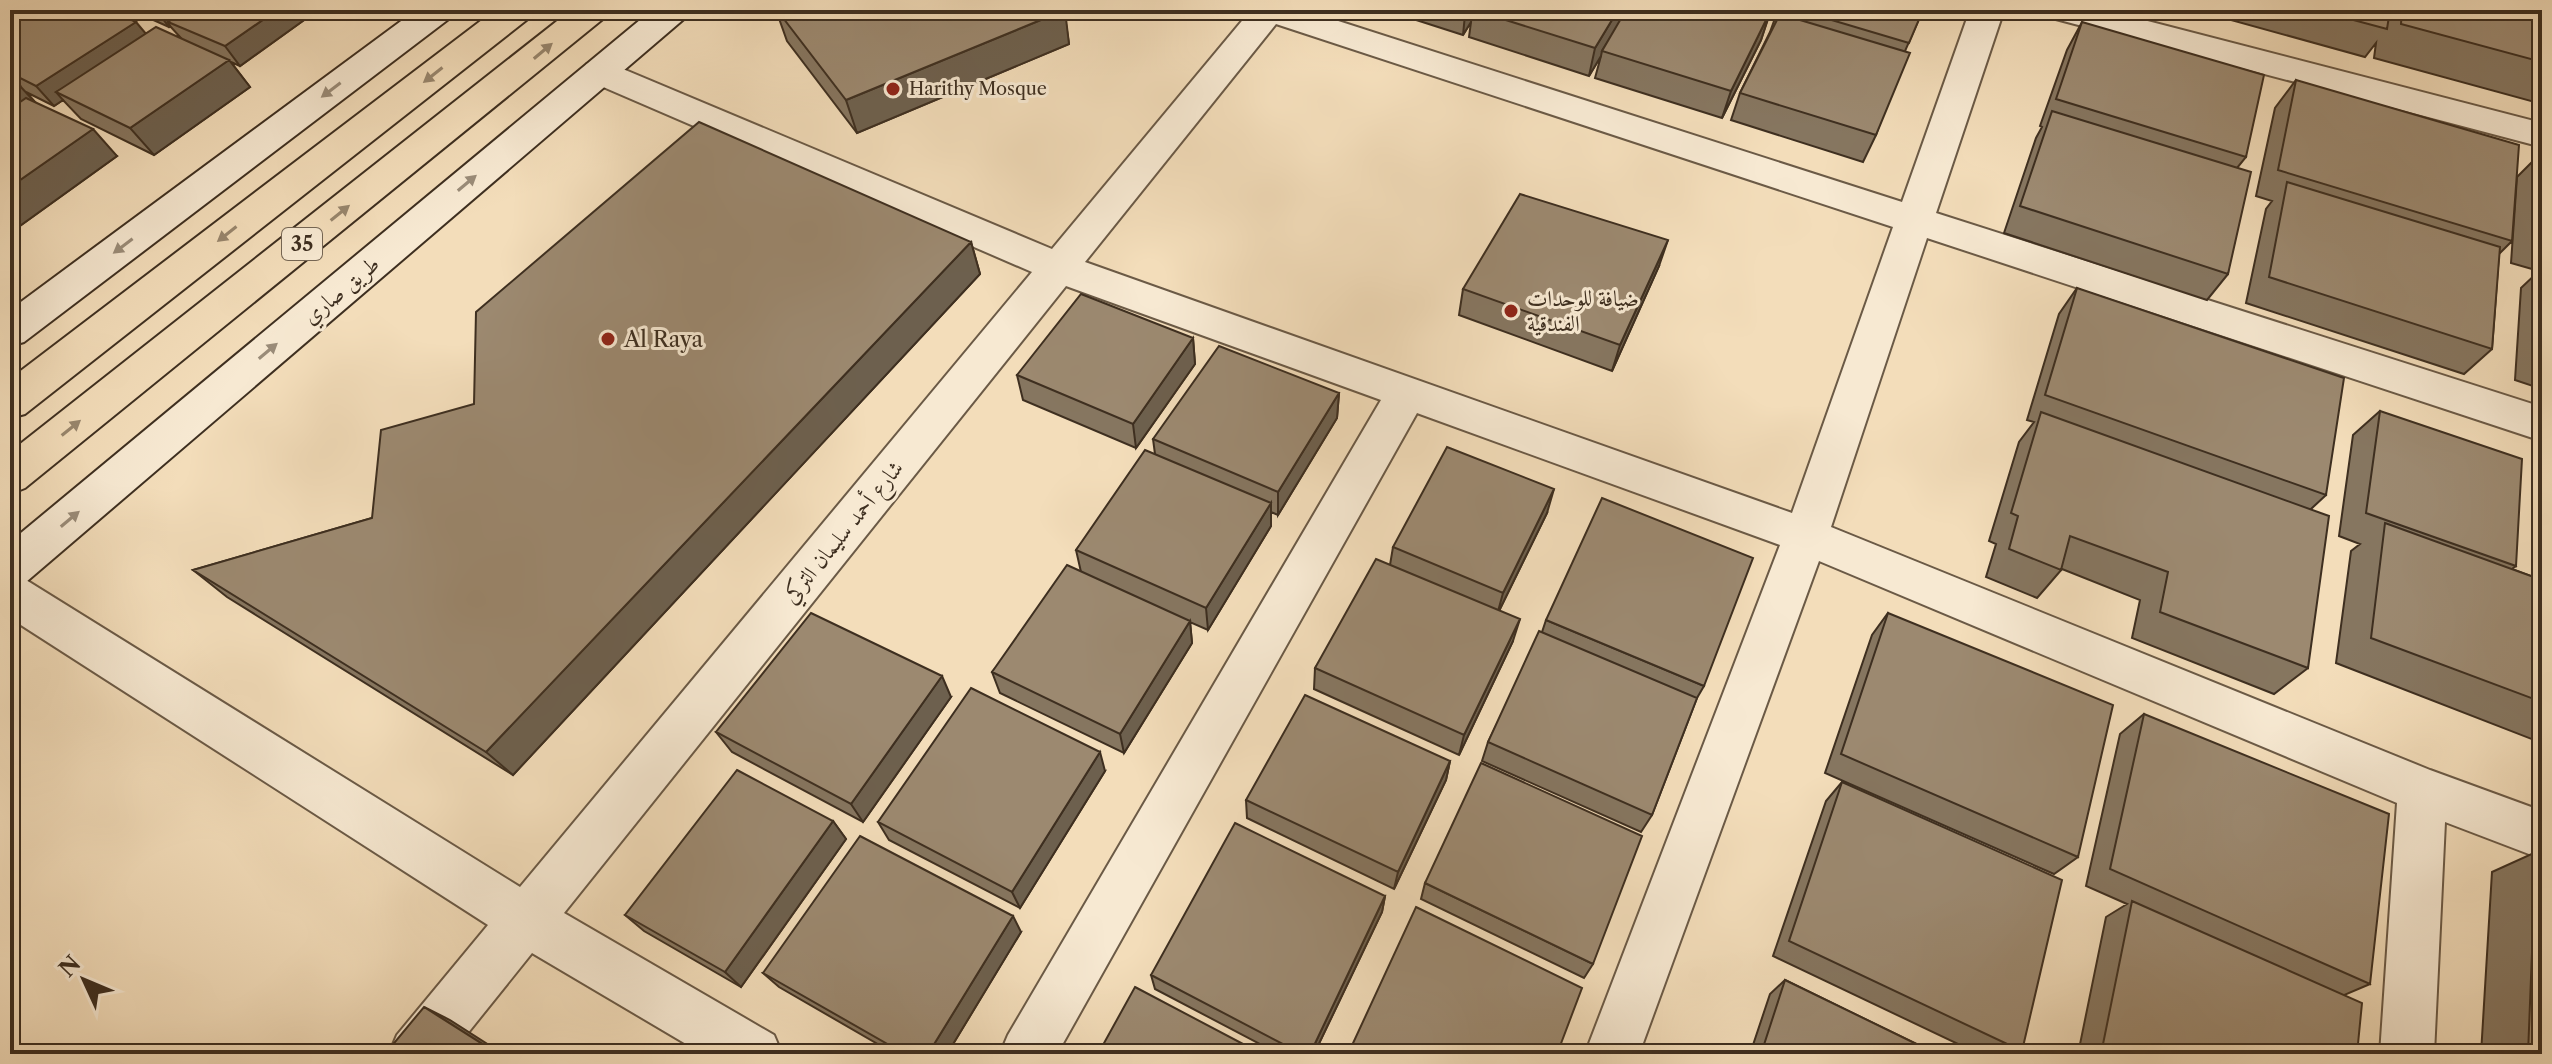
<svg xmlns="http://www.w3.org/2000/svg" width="2552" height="1064" viewBox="0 0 2552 1064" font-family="'Libre Caslon Text',Amiri,serif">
<rect width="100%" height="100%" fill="#f3ddba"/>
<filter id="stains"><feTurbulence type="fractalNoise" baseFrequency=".0025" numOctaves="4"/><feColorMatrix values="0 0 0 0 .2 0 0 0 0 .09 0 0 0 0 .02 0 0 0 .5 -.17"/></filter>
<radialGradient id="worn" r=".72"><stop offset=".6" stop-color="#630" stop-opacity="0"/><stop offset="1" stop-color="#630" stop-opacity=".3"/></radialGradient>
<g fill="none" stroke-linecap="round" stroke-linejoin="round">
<defs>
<path id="street" d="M 1251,10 L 1304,10 L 1902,202 L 1970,10 L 2004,10 L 1936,213 L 2542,407 L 2542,441 L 1927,238 L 1831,527 L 2430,770 L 2542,811 L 2542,859 L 2445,822 L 2434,1054 L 2380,1054 L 2397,803 L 1819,561 L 1639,1054 L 1585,1054 L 1780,545 L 1417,413 L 1057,1054 L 1000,1054 L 1008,1035 L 1381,400 L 1066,286 L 564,913 L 774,1035 L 782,1054 L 703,1054 L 532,953 L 451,1054 L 389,1054 L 397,1035 L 488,925 L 10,618 L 10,574 L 26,580 L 520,887 L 1032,272 L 587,80 L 582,72 L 587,64 L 599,61 L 611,64 L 1052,249 ZM 1276,24 L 1893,227 L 1792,513 L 1085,262 Z
M 2047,10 L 2105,10 L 2542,123 L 2542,147 L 2052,18 Z"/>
<path id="secondary" d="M 416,10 L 455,10 L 450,18 L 24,342 L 10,346 L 10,310 Z
M 652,10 L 690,10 L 685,18 L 26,582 L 10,588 L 10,542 Z"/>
<path id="primary" d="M 495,10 L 534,10 L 529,18 L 25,414 L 10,418 L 10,379 Z
M 571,10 L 609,10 L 604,18 L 25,488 L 10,494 L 10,452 Z"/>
</defs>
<use href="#street" stroke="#6b5a46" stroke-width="4"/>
<use href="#secondary" stroke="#3e2f20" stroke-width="4"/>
<use href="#primary" stroke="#3e2f20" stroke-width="4"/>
<use href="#street" fill="#f7e9d2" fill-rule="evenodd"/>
<use href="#secondary" fill="#f7e9d2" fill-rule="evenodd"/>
<use href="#primary" fill="#f3ddba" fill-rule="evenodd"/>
</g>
<path fill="#867660" stroke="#3e2f20" stroke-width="2" d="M 131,10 L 318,10 L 240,66 L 231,62 L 250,87 L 154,155 L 81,119 L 63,100 L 54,106 L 26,92 L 36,103 L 117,156 L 10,233 L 10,26 L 145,33 L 180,37 L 170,26 L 169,27 Z
M 776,10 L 1064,10 L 1069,44 L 857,133 L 787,41 Z
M 1385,10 L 1771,10 L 1761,40 L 1722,118 L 1595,78 L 1601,56 L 1589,76 L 1469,37 L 1471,22 L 1463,35 Z
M 1778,10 L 1923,10 L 1905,51 L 1876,135 L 1863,162 L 1731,120 L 1740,93 L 1770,32 Z
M 2195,10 L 2542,10 L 2542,104 L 2374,58 L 2376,43 L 2365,57 Z
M 2082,22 L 2246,157 L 2237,168 L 2228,274 L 2207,300 L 2004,233 L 2036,138 L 2042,127 L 2040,126 L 2067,50 Z
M 2296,80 L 2512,241 L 2499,254 L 2492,349 L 2464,374 L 2246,303 L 2266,209 L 2272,201 L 2256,196 L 2275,108 Z
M 2542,152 L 2542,389 L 2515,380 L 2521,288 L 2539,271 L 2511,263 L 2517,177 Z
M 971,242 L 980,274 L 513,775 L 227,597 L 193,570 L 372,518 L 474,404 Z
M 1659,266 L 1612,371 L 1459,315 L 1463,289 Z
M 2077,288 L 2326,495 L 2311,509 L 2308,668 L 2274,694 L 2132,638 L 2140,600 L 2062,569 L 2037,598 L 1986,577 L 1996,544 L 1989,541 L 2019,442 L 2034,422 L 2027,420 L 2059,314 Z
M 1193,338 L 1195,364 L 1136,448 L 1023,400 L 1017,375 Z
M 1339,393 L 1337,418 L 1278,515 L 1271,512 L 1271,526 L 1208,630 L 1190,622 L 1192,643 L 1124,753 L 1000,693 L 992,672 L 1081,572 L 1076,550 L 1155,454 L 1153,439 Z
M 2380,411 L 2516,566 L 2512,569 L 2542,580 L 2542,743 L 2336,663 L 2351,551 L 2360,544 L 2339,536 L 2353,435 Z
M 1547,513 L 1499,611 L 1513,641 L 1459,755 L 1314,689 L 1315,668 L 1390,565 L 1393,547 Z
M 1888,613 L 2078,857 L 2054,874 L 1825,773 L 1872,635 Z
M 1546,620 L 1704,686 L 1697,698 L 1652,815 L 1641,832 L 1482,761 L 1488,742 L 1542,632 Z
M 951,697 L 863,822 L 732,752 L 716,732 Z
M 2144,714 L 2370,984 L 2344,995 L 2357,1054 L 2078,1054 L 2106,917 L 2127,904 L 2086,886 L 2120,734 Z
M 1450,761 L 1446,780 L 1394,889 L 1247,818 L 1246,800 Z
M 1105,771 L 1020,908 L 889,840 L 878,822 Z
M 1842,782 L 2022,1051 L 2017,1054 L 1979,1054 L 1773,956 L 1826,801 Z
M 833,821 L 846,839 L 741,987 L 644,931 L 625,915 Z
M 2536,852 L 2542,1054 L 2481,1054 L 2492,872 Z
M 1425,883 L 1593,964 L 1584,978 L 1421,899 Z
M 1385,896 L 1382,912 L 1314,1054 L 1279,1054 L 1155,989 L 1151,975 Z
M 1021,932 L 947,1054 L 895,1054 L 779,987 L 763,973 Z
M 1785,980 L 1937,1054 L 1750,1054 L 1770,994 Z"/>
<path fill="#6d604e" stroke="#3e2f20" stroke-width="2" d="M 10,10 L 24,10 L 10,18 Z
M 156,10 L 194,10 L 168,22 L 170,26 L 169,27 Z
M 277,10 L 318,10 L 240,66 L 225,46 Z
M 1065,10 L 1069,44 L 857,133 L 846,100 Z
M 1469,10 L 1473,10 L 1471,22 L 1463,35 L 1465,15 Z
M 1618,10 L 1628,10 L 1602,51 L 1601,56 L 1589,76 L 1595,48 Z
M 1770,12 L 1761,40 L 1722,118 L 1731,91 Z
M 136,22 L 152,41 L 56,92 L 63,100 L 54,106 L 36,86 Z
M 229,60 L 250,87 L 154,155 L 130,128 Z
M 20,86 L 45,113 L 10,137 L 10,92 Z
M 93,129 L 117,156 L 10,233 L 10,187 Z
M 1668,240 L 1659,266 L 1612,371 L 1620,345 Z
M 971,242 L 980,274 L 513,775 L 486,752 Z
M 1193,338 L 1195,364 L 1136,448 L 1133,424 Z
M 1339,393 L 1337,418 L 1278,515 L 1278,492 Z
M 1554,489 L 1547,513 L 1497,615 L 1503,593 Z
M 1271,503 L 1271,526 L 1208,630 L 1206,608 Z
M 1520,619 L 1513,641 L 1459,755 L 1464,735 Z
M 1190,621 L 1192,643 L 1124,753 L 1120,734 Z
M 942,676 L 951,697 L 863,822 L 851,804 Z
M 1100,752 L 1105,771 L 1020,908 L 1012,892 Z
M 1450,761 L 1446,780 L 1394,889 L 1398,872 Z
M 833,821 L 846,839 L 741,987 L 725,972 Z
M 1385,896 L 1382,912 L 1314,1054 L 1310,1054 Z
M 1013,916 L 1021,932 L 947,1054 L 928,1054 Z
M 424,1007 L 450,1020 L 503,1054 L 498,1054 Z"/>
<path fill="#9c8970" stroke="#3e2f20" stroke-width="2" d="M 35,10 L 110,10 L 136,22 L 36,86 L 10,73 L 10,26 Z
M 186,10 L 277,10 L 225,46 L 168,22 Z
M 777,10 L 1065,10 L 846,100 Z
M 1450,10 L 1469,10 L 1465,15 Z
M 1474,10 L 1618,10 L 1595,48 Z
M 1626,10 L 1763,10 L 1770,12 L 1731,91 L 1602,51 Z
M 1798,10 L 1923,10 L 1909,43 Z
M 2316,10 L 2390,10 L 2387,29 Z
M 2402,10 L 2542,10 L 2542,62 L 2401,24 Z
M 1780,14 L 1910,53 L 1876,135 L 1740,93 Z
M 2082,22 L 2264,75 L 2246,157 L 2056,99 Z
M 156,27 L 229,60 L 130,128 L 56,92 Z
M 2296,80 L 2519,145 L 2512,241 L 2278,170 Z
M 10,81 L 20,86 L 10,92 Z
M 26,98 L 93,129 L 10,187 L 10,109 Z
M 2052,111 L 2251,172 L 2228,274 L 2020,206 Z
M 699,122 L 971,242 L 486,752 L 193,570 L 372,518 L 381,430 L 474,404 L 476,312 Z
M 2542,176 L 2542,237 L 2538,236 Z
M 2287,182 L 2500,247 L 2492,349 L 2269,277 Z
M 1520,194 L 1668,240 L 1620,345 L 1463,289 Z
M 2077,288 L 2344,378 L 2326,495 L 2045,395 Z
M 1081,294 L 1193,338 L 1133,424 L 1017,375 Z
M 1219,346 L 1339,393 L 1278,492 L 1153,439 Z
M 2380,411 L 2522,459 L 2516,566 L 2366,513 Z
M 2041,412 L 2329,516 L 2308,668 L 2160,612 L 2168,572 L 2070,536 L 2061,570 L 2009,549 L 2018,516 L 2011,513 Z
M 1447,447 L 1554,489 L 1503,593 L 1393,547 Z
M 1145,450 L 1271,503 L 1206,608 L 1076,550 Z
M 1602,498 L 1753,558 L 1704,686 L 1546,620 Z
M 2385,523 L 2542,580 L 2542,702 L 2371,638 Z
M 1376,559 L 1520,619 L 1464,735 L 1315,668 Z
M 1067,565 L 1190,621 L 1120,734 L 992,672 Z
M 811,613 L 942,676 L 851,804 L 716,732 Z
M 1888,613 L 2113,705 L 2078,857 L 1841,754 Z
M 1539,631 L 1697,698 L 1652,815 L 1488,742 Z
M 971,688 L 1100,752 L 1012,892 L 878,822 Z
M 1305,695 L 1450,761 L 1398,872 L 1246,800 Z
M 2144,714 L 2389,814 L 2370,984 L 2110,869 Z
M 1481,763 L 1642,836 L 1593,964 L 1425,883 Z
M 737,770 L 833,821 L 725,972 L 625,915 Z
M 1842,782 L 2062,880 L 2022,1051 L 1789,941 Z
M 1235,823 L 1385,896 L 1310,1054 L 1302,1054 L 1151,975 Z
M 860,836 L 1013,916 L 928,1054 L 905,1054 L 763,973 Z
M 2536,852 L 2542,854 L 2542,1054 L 2528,1054 Z
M 2132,901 L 2362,1003 L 2357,1054 L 2101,1054 Z
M 1416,907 L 1582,988 L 1557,1054 L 1348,1054 Z
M 1785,980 L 1937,1054 L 1761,1054 Z
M 1135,987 L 1262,1054 L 1098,1054 Z
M 424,1007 L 498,1054 L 385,1054 Z"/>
<defs><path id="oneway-solid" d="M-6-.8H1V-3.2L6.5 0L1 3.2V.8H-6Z" transform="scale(2)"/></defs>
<g fill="#98866d">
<use href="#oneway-solid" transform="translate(543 51) rotate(-40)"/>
<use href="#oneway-solid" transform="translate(433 75) rotate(142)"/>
<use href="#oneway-solid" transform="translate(340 213) rotate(-39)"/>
<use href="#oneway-solid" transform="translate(227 234) rotate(142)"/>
<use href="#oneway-solid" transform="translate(71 428) rotate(-39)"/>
</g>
<g fill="#9a8c79">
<use href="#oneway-solid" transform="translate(331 90) rotate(143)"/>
<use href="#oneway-solid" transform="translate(467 183) rotate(-40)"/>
<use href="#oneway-solid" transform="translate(123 246) rotate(143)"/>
<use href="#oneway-solid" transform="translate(268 351) rotate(-40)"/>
<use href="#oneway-solid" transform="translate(70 519) rotate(-40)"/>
</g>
<g fill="#8f2418" stroke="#f7e9d2" stroke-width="3">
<circle cx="893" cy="89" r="8"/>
<circle cx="1511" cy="311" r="8"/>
<circle cx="608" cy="339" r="8"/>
</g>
<g text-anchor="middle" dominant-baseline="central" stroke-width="6" stroke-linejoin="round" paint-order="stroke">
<g font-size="18" fill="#3e2f20" stroke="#f7e9d2" text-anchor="start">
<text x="909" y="89">Harithy Mosque</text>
</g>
<rect fill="#f7e9d2" stroke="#766755" stroke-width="2" x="282" y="228" width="40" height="32" rx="6"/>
<g font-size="20" font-weight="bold" fill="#3e2f20">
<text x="302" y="244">35</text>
</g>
<g font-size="22" fill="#3e2f20" stroke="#f7e9d2">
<text transform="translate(341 290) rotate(-40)">طريق صاري</text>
<text transform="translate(843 532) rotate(-51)">شارع أحمد سليمان التركي</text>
</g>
<g font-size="22" fill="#3e2f20" stroke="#f7e9d2" text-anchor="start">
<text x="1527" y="298">ضيافة للوحدات<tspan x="1527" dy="25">الفندقية</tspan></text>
<text x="624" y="339">Al Raya</text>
</g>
</g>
<rect width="2552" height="1064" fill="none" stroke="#f3ddba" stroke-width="40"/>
<rect x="12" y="12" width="2528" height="1040" fill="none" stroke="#3e2f20" stroke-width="4"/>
<rect x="20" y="20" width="2512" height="1024" fill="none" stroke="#3e2f20" stroke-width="2"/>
<g transform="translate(84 980) rotate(314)" stroke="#f7e9d2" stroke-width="6" paint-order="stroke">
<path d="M0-6L14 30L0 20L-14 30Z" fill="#3e2f20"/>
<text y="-12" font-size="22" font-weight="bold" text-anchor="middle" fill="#3e2f20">N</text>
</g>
<rect width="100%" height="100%" filter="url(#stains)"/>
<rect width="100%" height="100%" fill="url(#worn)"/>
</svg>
